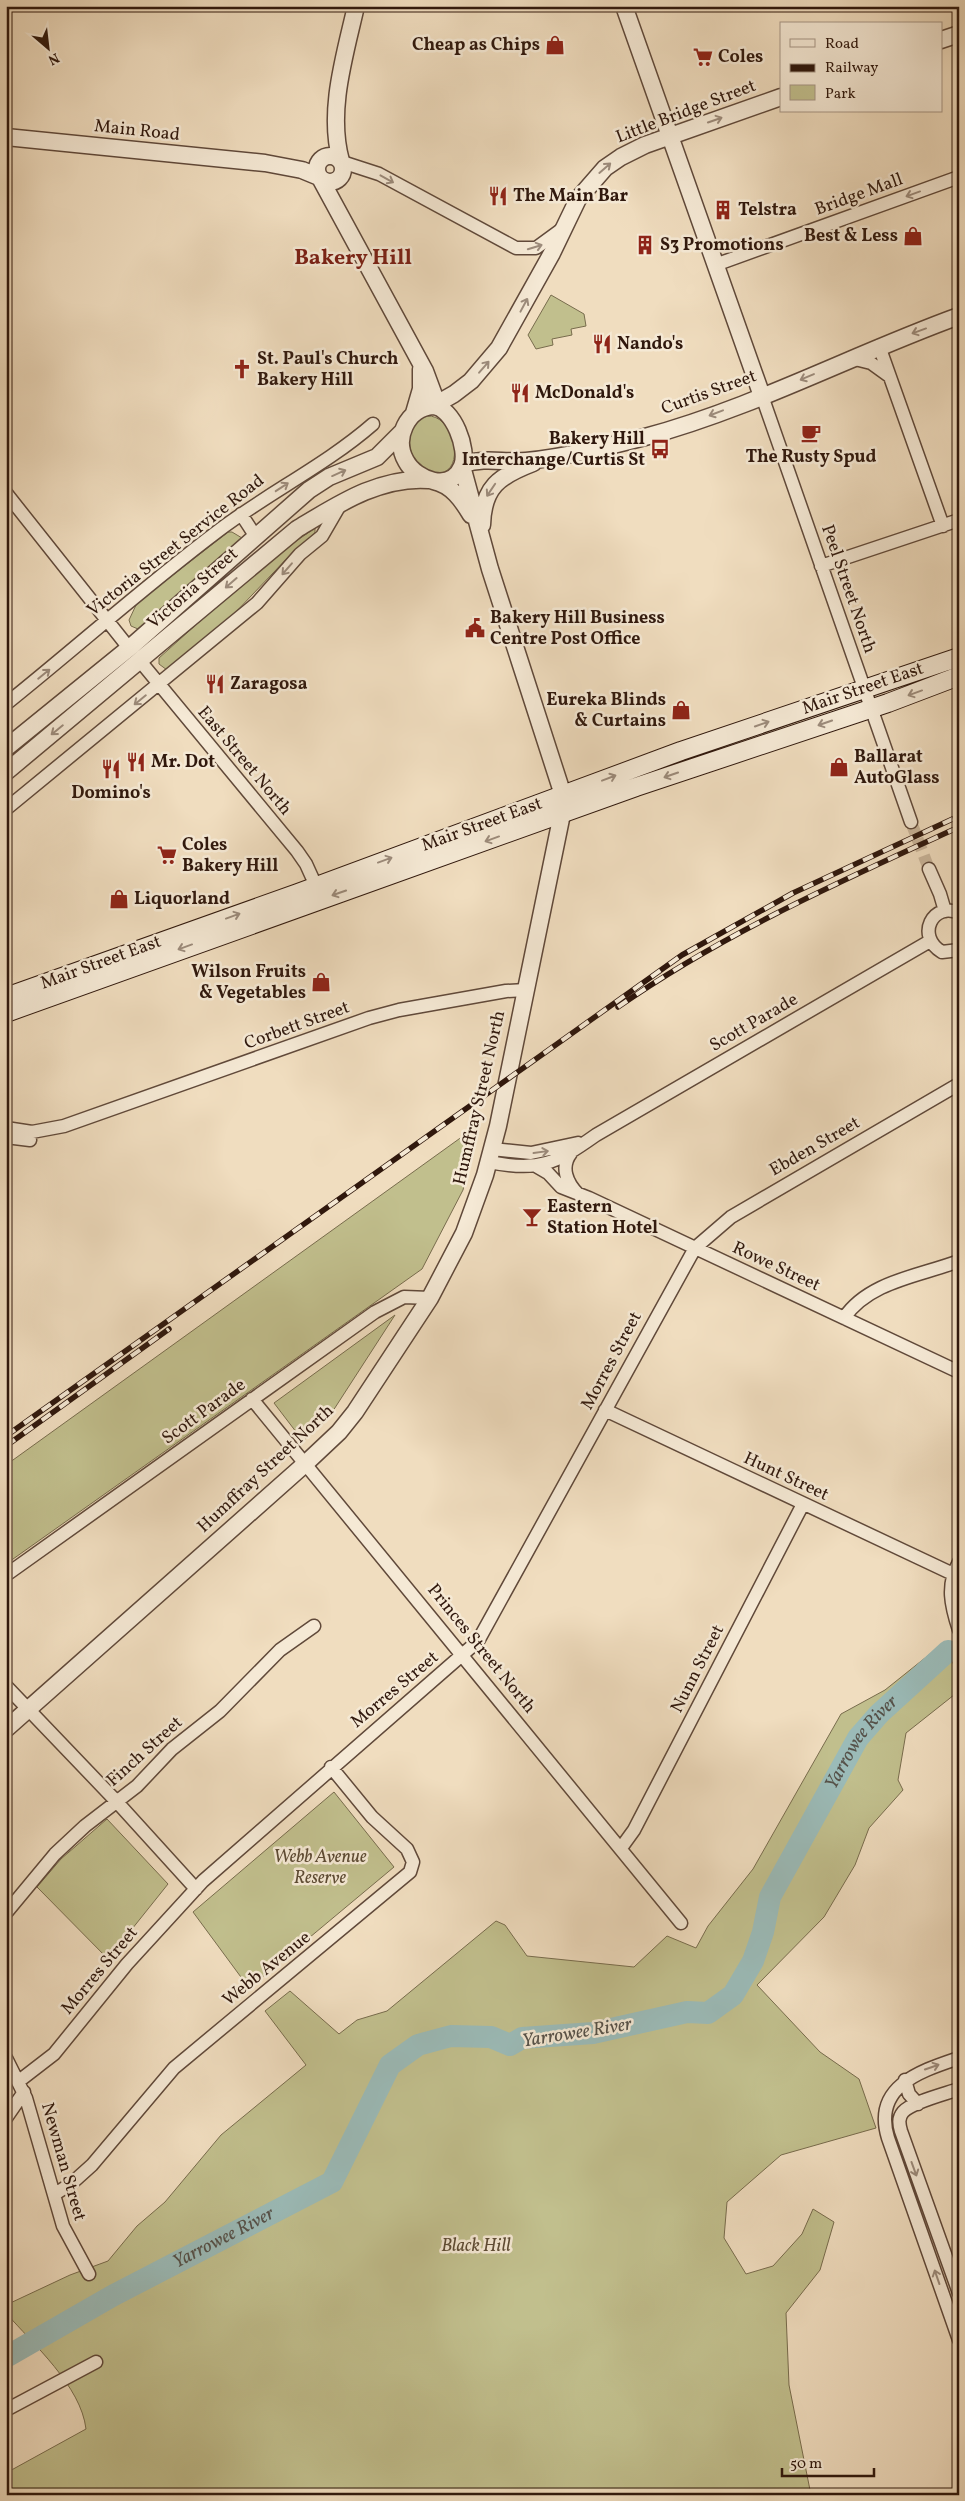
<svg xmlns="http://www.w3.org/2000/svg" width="965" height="2501" viewBox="0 0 965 2501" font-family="Vollkorn,serif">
<rect width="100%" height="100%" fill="#f0ddbf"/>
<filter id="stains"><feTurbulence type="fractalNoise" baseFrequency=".004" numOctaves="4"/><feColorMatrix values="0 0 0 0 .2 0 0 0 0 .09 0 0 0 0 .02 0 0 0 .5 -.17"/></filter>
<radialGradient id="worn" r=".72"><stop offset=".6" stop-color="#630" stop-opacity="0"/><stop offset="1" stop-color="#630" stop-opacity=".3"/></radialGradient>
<path fill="#c1bf8d" stroke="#786c4d" d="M 551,295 L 584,314 L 586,326 L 571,329 L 572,335 L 552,339 L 553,345 L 536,349 L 528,335 Z
M 427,416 C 452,414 465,464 444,472 C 414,483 393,428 427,416 Z
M 315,528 L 315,533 L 293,552 L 232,616 L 167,670 L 159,664 L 159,658 L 266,562 Z
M 228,532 L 232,532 L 242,538 L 142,627 L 138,629 L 131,626 L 129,620 L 137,603 Z
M 477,1126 L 463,1190 L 422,1269 L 6,1564 L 6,1465 Z
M 395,1315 L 329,1417 L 303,1441 L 274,1403 Z
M 945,1642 L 959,1679 L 959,1691 L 906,1733 L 898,1780 L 903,1790 L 869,1828 L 855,1865 L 824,1917 L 757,1985 L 820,2052 L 859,2079 L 876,2128 L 781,2155 L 727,2202 L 724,2238 L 746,2274 L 773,2266 L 802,2234 L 813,2209 L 834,2222 L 820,2270 L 786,2313 L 789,2385 L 811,2495 L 6,2495 L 6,2473 L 86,2429 C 81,2386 33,2344 6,2313 L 6,2305 L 70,2275 L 108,2261 L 137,2226 L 165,2202 L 221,2135 L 306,2065 L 265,2011 L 290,1991 L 339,2034 L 357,2020 L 387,2011 L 496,1921 L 505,1925 L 527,1956 L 634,1967 L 667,1936 L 696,1948 L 708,1926 L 753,1869 L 841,1714 L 885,1690 Z
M 334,1792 L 394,1867 L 249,1988 L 193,1912 Z
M 107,1819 L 168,1884 L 108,1959 L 37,1887 L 61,1859 Z"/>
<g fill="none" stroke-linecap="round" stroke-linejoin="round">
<path stroke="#9bbbb8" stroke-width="22" id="s1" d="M 6,2357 L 114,2295 L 332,2182 L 390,2065 L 418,2045 L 451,2036 L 491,2037 L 510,2045 L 522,2038 L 593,2033 L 687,2012 L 708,2013 L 733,1995 L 753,1961 L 763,1932 L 770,1897 L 858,1738 L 879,1714 L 948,1651"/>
<path stroke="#cab69b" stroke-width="12" stroke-dasharray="12 6" stroke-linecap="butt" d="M 911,822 L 929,869"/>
<defs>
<path id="minor" d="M 342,162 L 379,174 L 516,248 L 536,248 L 562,229
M 715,265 L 959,177
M 879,346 L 943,526
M 851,358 L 871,363 L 889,376
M 762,396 L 911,822
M 6,493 L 129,648
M 241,514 L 256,537
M 821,566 L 959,520
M 140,661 L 297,851 L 306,864 L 316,886
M 6,704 C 77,647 145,586 218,531 C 268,493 326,465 373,424
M 6,809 L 257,603 L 300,554 L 322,536 L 340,505
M 929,869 L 940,894 L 945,911
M 959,913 C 933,901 915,936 942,952 L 959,950
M 6,1128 L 32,1132 L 64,1126 L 369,1018 L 399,1010 L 506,991 L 526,990
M 6,1137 L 30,1140
M 492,1149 L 531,1153 L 578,1143
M 571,1153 C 560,1167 567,1183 578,1194
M 489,1162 C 539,1172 555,1164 596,1135 L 930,941
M 536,1166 L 548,1173 L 561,1187 L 589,1198 L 959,1372
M 844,1318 C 869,1281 920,1276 959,1261
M 252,1399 L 681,1923
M 605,1410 L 953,1574
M 959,1562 C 946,1585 951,1606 959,1630
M 6,1575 L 375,1312 L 404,1297 L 430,1298
M 6,1686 L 117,1802 L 196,1889
M 621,1848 L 634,1830 L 803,1504
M 6,1913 L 55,1854 L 85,1826 L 137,1786 L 172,1749 L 220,1711 L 280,1650 L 314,1626
M 6,2058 L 26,2098 L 63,2226 L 89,2274
M 959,2058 C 921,2071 872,2086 888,2138 L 959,2340
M 905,2080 L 909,2094 L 918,2104
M 19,2081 L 54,2054 L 127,1964 L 203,1881 L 478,1641 L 695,1248 L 731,1217 L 959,1084
M 959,2089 C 945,2094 912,2102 903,2112 C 898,2118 899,2124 901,2131 L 959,2293
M 6,2118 L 24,2092
M 55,2194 L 72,2183 L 92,2165 L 174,2068 L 410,1872 L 413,1862 L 407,1849 L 372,1817 L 331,1767
M 6,2410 L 96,2362"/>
<path id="tertiary" d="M 624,6 L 762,396
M 941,40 L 959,34
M 6,137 L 265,163 L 302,170 L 319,177
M317 169a13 13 0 1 1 26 0a13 13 0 1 1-26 0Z
M 341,161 C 327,111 345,55 356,6
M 320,178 L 425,371 L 438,406
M 433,406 L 454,394 L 471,381 L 499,348 L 552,253 L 578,199 L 605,168 L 621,157 L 645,145 L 781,97
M 433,406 C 453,407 469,450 462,466 C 451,493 416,480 406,461 C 393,439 407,408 433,406 Z
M 414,413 L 421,389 L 421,369
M 463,464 C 488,457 502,463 526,461 C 566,457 606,447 645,437 C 753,408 854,354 959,316
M 433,481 C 452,485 462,500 471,515
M 482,525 C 483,487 499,476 533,463
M 6,748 L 133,645 L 309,490 L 329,477 L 377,457 L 402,432
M 6,772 L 297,529 C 337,505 380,476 429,480
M 6,1729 L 305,1464 L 339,1432 L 355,1412 L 430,1298 L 464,1233 L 485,1175 L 498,1126 L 562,814 L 563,795 L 490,569 L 462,466"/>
<path id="secondary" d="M 6,997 L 298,893 L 681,751 L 959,657
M 6,1013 L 636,787 L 888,703 L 959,676"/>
</defs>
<use href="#minor" stroke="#60493a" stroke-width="15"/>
<use href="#tertiary" stroke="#60493a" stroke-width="19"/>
<use href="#secondary" stroke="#30180d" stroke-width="20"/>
<use href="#minor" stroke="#f5e9d5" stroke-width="12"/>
<use href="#tertiary" stroke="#f5e9d5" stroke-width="16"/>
<use href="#secondary" stroke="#f5e9d5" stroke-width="18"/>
<defs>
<path id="rail" d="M 618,1007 C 724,933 841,881 959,827
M 6,1436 L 682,955 L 793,893 L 959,816
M 6,1446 L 169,1329"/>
</defs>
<use href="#rail" stroke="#30180d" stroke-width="5.5"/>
<use href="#rail" stroke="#f5e9d5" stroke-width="4" stroke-dasharray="11" stroke-linecap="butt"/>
</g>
<defs><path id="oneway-shaft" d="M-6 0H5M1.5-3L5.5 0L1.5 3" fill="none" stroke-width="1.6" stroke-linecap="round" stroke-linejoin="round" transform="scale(1.25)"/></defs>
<g stroke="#9c8b7b">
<use href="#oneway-shaft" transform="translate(715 120) rotate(-19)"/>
<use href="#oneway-shaft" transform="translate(605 168) rotate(-41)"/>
<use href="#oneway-shaft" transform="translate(387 179) rotate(29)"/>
<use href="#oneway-shaft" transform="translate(913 194) rotate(160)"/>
<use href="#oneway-shaft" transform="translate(535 247) rotate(-17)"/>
<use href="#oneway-shaft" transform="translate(524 305) rotate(-62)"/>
<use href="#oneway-shaft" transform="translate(919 331) rotate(160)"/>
<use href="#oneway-shaft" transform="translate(484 367) rotate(-49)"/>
<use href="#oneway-shaft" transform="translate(807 377) rotate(157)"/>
<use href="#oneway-shaft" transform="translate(716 413) rotate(159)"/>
<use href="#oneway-shaft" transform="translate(339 473) rotate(-24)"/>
<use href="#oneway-shaft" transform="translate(282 487) rotate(-33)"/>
<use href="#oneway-shaft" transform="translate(491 490) rotate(124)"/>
<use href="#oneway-shaft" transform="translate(287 569) rotate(131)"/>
<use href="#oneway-shaft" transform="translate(231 583) rotate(139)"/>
<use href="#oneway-shaft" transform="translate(44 674) rotate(-39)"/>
<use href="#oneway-shaft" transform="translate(915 693) rotate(160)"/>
<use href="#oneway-shaft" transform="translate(140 700) rotate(141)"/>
<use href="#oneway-shaft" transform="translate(825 723) rotate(161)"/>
<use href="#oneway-shaft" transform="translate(762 724) rotate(-19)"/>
<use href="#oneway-shaft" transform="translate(57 730) rotate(141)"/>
<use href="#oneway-shaft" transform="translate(671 775) rotate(161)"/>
<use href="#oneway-shaft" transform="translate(609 778) rotate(-21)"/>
<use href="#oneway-shaft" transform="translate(492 839) rotate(160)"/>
<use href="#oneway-shaft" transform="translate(385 860) rotate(-20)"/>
<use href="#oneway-shaft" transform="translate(339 893) rotate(161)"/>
<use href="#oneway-shaft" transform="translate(233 916) rotate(-20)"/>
<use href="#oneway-shaft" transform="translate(185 947) rotate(160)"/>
<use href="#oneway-shaft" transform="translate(541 1152) rotate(-8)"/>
<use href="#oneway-shaft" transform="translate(932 2067) rotate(-19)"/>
<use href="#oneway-shaft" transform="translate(914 2169) rotate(70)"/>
<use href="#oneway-shaft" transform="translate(937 2277) rotate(-109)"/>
</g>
<defs>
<symbol id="shop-bare" viewBox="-9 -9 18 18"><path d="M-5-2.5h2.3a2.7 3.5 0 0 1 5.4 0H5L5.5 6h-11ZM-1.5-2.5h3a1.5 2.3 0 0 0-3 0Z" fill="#8f2418" stroke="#f5e9d5" stroke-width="2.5" paint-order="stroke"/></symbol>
<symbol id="supermarket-bare" viewBox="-9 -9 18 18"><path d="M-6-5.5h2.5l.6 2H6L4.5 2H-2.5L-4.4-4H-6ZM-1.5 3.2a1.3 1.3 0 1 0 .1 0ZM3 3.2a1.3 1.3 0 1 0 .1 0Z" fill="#8f2418" stroke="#f5e9d5" stroke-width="2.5" paint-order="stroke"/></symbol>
<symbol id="restaurant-bare" viewBox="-9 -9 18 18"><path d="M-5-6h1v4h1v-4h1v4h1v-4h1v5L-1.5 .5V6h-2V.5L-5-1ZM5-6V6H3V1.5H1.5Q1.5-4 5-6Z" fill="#8f2418" stroke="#f5e9d5" stroke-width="2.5" paint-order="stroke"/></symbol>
<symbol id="building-bare" viewBox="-9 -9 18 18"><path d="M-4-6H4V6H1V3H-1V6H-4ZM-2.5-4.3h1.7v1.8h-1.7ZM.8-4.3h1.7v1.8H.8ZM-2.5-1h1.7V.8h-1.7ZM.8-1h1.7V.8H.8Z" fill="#8f2418" stroke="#f5e9d5" stroke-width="2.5" paint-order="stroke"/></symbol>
<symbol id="church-bare" viewBox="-9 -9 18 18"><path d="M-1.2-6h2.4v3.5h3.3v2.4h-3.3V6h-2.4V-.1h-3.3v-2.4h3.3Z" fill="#8f2418" stroke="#f5e9d5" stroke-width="2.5" paint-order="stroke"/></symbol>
<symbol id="cafe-bare" viewBox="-9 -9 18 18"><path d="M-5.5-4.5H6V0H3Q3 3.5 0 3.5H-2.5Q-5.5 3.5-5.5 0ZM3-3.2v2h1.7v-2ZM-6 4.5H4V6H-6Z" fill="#8f2418" stroke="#f5e9d5" stroke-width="2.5" paint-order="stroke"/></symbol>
<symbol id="bus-bare" viewBox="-9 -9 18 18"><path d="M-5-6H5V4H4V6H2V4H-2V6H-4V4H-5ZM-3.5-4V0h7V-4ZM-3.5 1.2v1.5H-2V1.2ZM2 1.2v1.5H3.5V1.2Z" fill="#8f2418" stroke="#f5e9d5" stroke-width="2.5" paint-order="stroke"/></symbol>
<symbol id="civic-bare" viewBox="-9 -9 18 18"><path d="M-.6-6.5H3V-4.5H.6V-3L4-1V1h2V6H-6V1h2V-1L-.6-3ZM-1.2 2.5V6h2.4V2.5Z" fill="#8f2418" stroke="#f5e9d5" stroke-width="2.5" paint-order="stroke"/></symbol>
<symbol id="bar-bare" viewBox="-9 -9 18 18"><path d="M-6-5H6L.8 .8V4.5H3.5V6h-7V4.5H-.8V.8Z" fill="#8f2418" stroke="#f5e9d5" stroke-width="2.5" paint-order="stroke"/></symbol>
</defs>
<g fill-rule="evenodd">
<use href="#shop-bare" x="541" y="31" width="28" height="28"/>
<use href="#supermarket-bare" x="689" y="43" width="28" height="28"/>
<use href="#restaurant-bare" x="484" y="182" width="28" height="28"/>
<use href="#building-bare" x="709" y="196" width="28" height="28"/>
<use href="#shop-bare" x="899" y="222" width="28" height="28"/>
<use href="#building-bare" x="631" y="231" width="28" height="28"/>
<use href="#restaurant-bare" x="588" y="330" width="28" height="28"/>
<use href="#church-bare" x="228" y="355" width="28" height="28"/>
<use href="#restaurant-bare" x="506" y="379" width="28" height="28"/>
<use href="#cafe-bare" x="797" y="419" width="28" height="28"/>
<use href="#bus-bare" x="646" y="435" width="28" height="28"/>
<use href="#civic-bare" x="461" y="614" width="28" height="28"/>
<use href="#restaurant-bare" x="201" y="670" width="28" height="28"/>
<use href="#shop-bare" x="667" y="696" width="28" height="28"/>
<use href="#restaurant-bare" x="122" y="748" width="28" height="28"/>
<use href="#shop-bare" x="825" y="753" width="28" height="28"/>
<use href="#restaurant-bare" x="97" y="755" width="28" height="28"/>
<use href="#supermarket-bare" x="153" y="841" width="28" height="28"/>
<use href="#shop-bare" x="105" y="885" width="28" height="28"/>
<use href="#shop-bare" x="307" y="968" width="28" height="28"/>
<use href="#bar-bare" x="518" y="1203" width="28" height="28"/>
</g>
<g text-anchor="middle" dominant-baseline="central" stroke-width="5" stroke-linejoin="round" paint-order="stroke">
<g font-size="18" font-weight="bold" fill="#30180d" stroke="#f5e9d5" text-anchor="start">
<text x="540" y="45" text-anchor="end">Cheap as Chips</text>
<text x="718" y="57">Coles</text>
<text x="513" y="196">The Main Bar</text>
<text x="738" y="210">Telstra</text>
<text x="898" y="236" text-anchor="end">Best &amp; Less</text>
<text x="660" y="245">S3 Promotions</text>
<text x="617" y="344">Nando's</text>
<text x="257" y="359">St. Paul's Church<tspan x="257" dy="21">Bakery Hill</tspan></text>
<text x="535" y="393">McDonald's</text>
<text x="645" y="439" text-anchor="end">Bakery Hill<tspan x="645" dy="21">Interchange/Curtis St</tspan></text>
<text x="811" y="457" text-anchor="middle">The Rusty Spud</text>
<text x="490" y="618">Bakery Hill Business<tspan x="490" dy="21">Centre Post Office</tspan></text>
<text x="230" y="684">Zaragosa</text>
<text x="666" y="700" text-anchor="end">Eureka Blinds<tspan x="666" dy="21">&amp; Curtains</tspan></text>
<text x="854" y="757">Ballarat<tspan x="854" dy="21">AutoGlass</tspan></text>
<text x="151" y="762">Mr. Dot</text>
<text x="111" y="793" text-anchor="middle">Domino's</text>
<text x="182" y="845">Coles<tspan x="182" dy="21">Bakery Hill</tspan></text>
<text x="134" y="899">Liquorland</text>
<text x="306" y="972" text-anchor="end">Wilson Fruits<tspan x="306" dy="21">&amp; Vegetables</tspan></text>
<text x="547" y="1207">Eastern<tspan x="547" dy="21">Station Hotel</tspan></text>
</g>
<g font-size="18" fill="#30180d" stroke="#f5e9d5">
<text transform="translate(686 112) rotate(-21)">Little Bridge Street</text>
<text transform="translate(137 131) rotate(6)">Main Road</text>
<text transform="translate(859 195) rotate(-20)">Bridge Mall</text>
<text transform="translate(709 393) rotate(-20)">Curtis Street</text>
<text transform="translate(176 546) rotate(-38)">Victoria Street Service Road</text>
<text transform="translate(193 589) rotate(-41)">Victoria Street</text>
<text transform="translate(848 589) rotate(71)">Peel Street North</text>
<text transform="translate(863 689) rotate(-19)">Mair Street East</text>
<text transform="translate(244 761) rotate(50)">East Street North</text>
<text transform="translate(482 825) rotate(-20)">Mair Street East</text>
<text transform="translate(101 963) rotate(-20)">Mair Street East</text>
<text transform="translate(754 1023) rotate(-30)">Scott Parade</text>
<text transform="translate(297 1026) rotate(-20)">Corbett Street</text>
<text transform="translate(480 1098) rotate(-77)">Humffray Street North</text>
<text transform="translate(815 1147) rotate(-30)">Ebden Street</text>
<text transform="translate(776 1267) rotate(25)">Rowe Street</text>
<text transform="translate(612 1361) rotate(-62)">Morres Street</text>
<text transform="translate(204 1412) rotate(-36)">Scott Parade</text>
<text transform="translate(266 1469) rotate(-43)">Humffray Street North</text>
<text transform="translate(786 1477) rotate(25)">Hunt Street</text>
<text transform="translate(481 1649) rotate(51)">Princes Street North</text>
<text transform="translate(698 1669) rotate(-63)">Nunn Street</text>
<text transform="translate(395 1690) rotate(-40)">Morres Street</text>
<text transform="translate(145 1752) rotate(-42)">Finch Street</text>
<text transform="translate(267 1969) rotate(-39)">Webb Avenue</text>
<text transform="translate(100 1971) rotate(-50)">Morres Street</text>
<text transform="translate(63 2162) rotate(74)">Newman Street</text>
</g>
<g font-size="18" font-style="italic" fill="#5c4a33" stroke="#f5e9d5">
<text x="320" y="1857">Webb Avenue<tspan x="320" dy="21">Reserve</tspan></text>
<text x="476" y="2246">Black Hill</text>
</g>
<g font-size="19" font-style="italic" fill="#555149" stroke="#f5e9d5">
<text stroke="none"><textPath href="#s1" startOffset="1149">Yarrowee River</textPath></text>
<text transform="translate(577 2033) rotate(-9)">Yarrowee River</text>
<text stroke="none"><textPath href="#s1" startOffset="248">Yarrowee River</textPath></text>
</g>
<g font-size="22" font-weight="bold" fill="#7a1f14" stroke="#f5e9d5">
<text x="353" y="258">Bakery Hill</text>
</g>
</g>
<rect width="965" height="2501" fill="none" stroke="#f0ddbf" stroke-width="25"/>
<rect x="8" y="8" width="950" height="2486" fill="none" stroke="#30180d" stroke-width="2.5"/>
<rect x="12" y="12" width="940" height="2476" fill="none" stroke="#30180d"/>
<rect x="780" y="22" width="162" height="90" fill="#f5e9d5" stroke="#a69585"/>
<rect x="790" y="39" width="25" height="8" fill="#f5e9d5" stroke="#a69585"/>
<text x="825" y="48" font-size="15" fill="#30180d">Road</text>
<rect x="790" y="64" width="25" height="8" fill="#30180d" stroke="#a69585"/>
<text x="825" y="72" font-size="15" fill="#30180d">Railway</text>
<rect x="790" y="85" width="25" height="15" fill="#c1bf8d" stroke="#a69585"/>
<text x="825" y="98" font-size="15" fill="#30180d">Park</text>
<g transform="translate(48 48) rotate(152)" stroke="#f5e9d5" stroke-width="4" paint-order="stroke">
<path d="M0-4L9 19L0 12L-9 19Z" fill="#30180d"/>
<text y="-8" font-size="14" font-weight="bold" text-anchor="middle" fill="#30180d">N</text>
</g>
<path d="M782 2468v8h92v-8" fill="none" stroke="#30180d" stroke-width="2.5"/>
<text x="790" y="2468" font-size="15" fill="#30180d" stroke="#f5e9d5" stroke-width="4" paint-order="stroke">50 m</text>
<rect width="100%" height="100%" filter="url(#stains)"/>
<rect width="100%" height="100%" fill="url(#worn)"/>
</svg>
